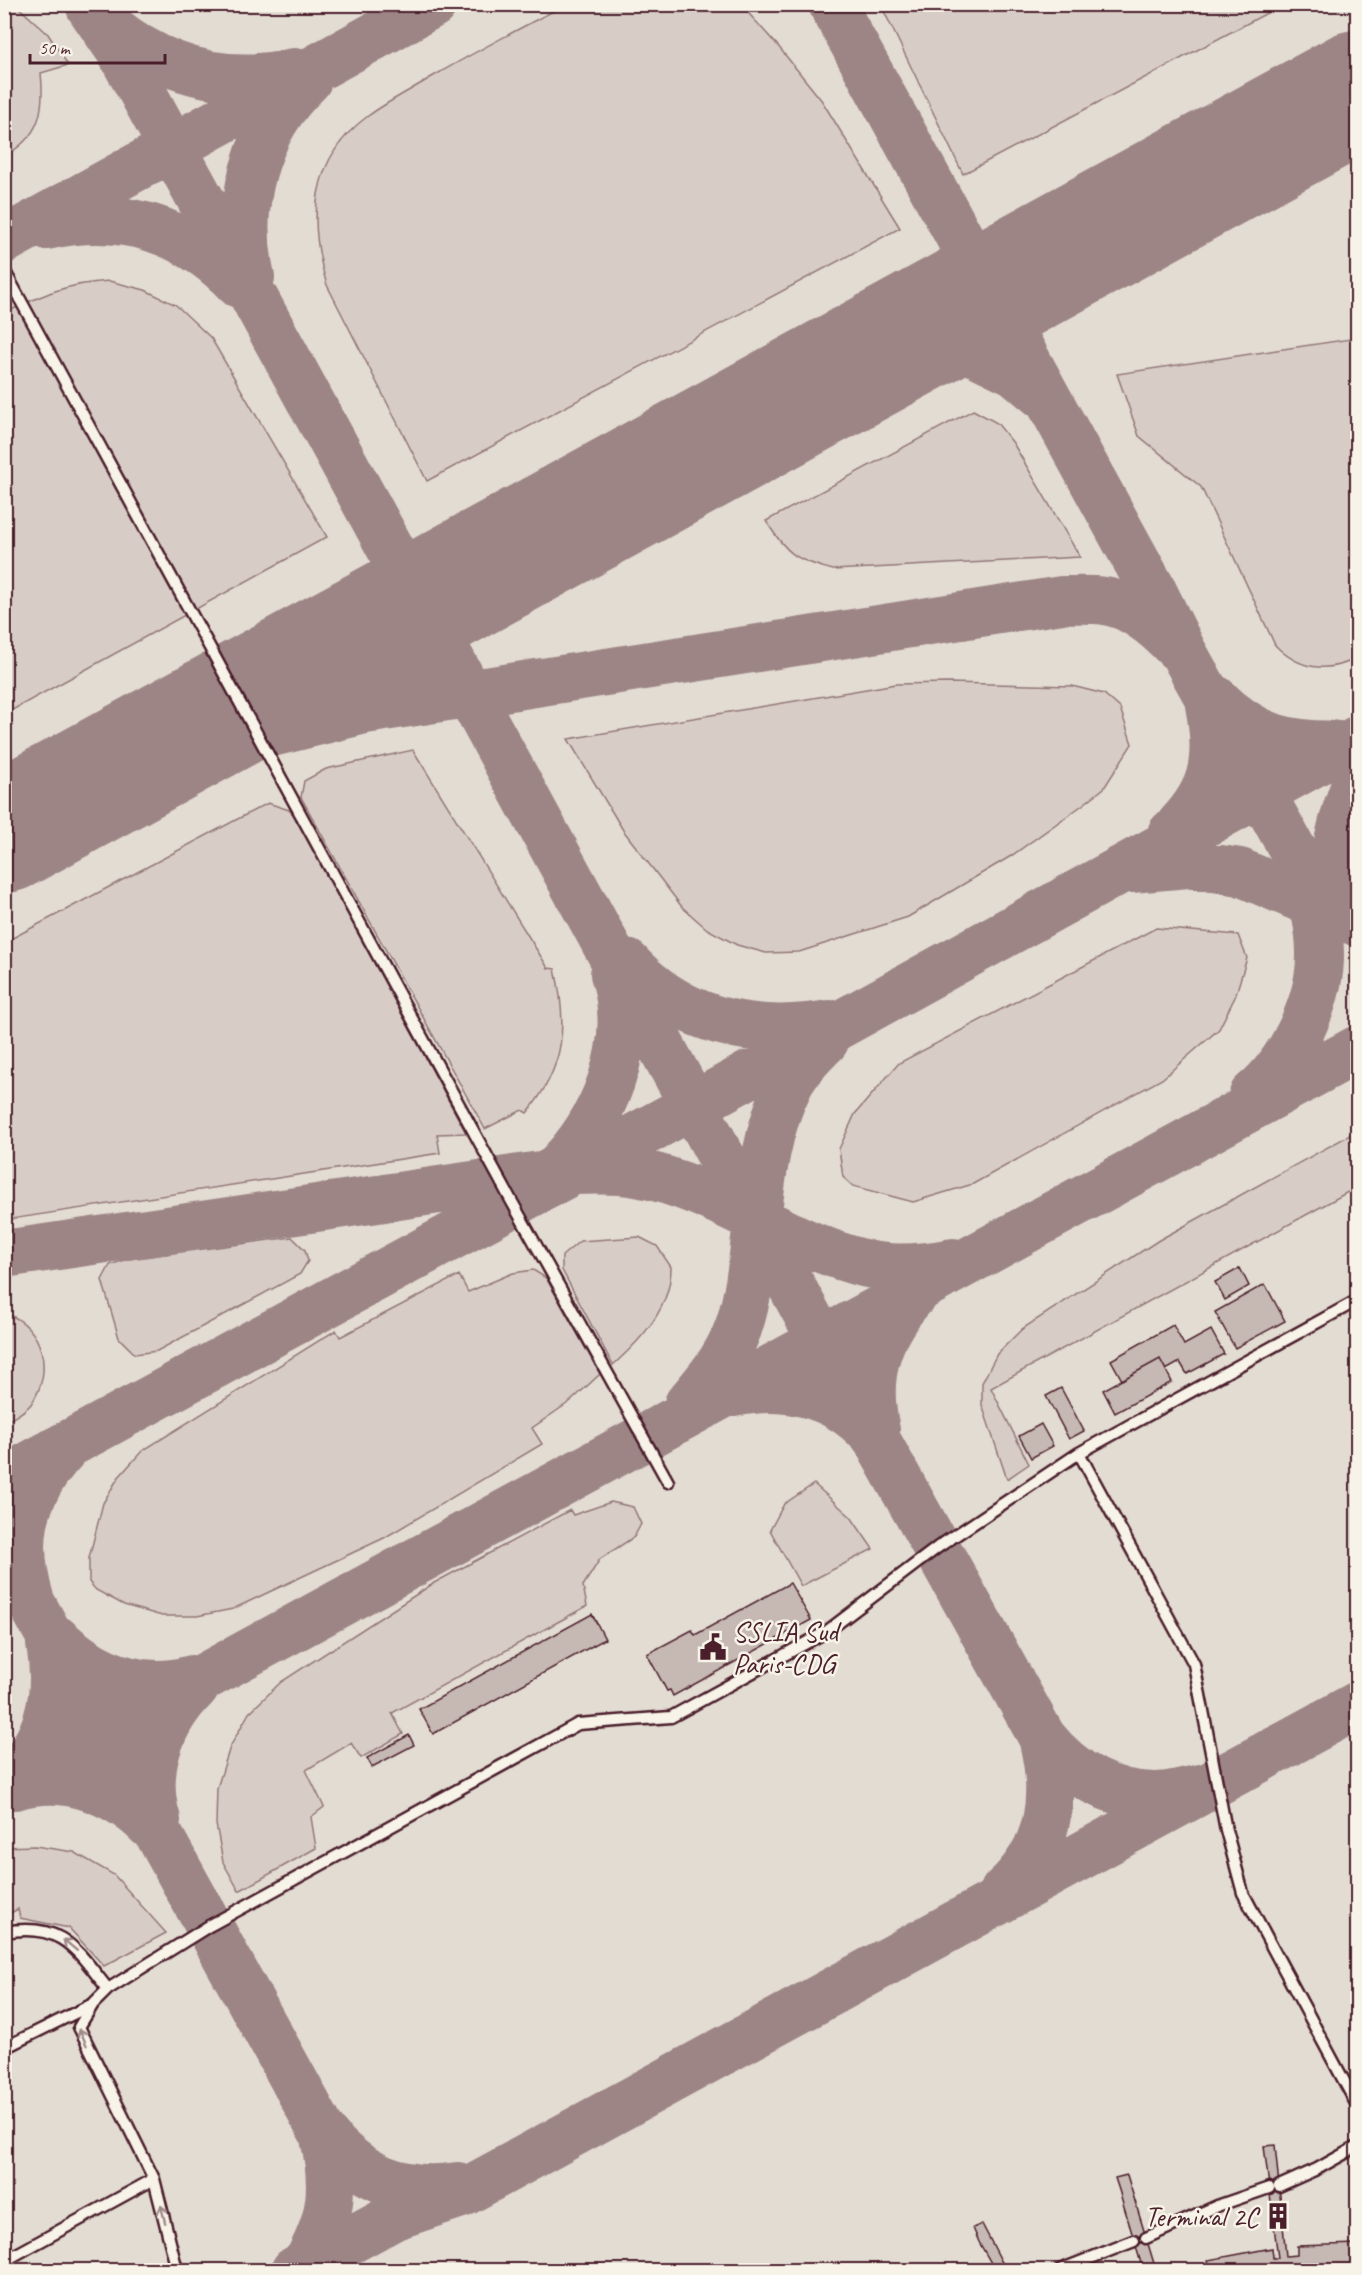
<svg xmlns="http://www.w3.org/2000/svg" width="1362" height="2275" viewBox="0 0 1362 2275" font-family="Caveat,sans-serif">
<rect width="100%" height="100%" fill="#f0ebe0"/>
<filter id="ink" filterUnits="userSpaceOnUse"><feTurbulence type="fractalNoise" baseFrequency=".0167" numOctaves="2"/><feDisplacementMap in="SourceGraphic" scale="12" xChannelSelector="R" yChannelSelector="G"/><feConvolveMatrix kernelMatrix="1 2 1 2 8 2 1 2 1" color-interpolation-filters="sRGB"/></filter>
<g filter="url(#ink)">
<path fill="#e3dcd2" d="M 5,5 L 1357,5 L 1357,2270 L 5,2270 Z"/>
<path fill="#d8cdc6" stroke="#917678" stroke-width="1.5" d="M 567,4 L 741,5 L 778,46 L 822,101 L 900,228 L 427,481 L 327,285 C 308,222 309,159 368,116 C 387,102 409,91 430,78 C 475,52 520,28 567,4 Z
M 4,5 L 16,5 L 48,34 L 68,65 L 41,73 C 45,111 40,136 5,156 Z
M 881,5 L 1282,5 L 963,174 Z
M 109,281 L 145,290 L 176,305 L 211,338 L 327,537 L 5,714 L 5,313 C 44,294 65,284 109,281 Z
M 1357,338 L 1357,658 C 1327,674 1298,669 1275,645 L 1201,487 L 1139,436 L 1117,374 Z
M 973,410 L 997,423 L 1013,443 L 1080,557 L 833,570 C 795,560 787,554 766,521 Z
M 948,683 L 1072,686 L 1104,694 L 1120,708 L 1132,744 L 1104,788 L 1084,804 L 1011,856 L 908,917 L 799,952 L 766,953 L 737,945 L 707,929 L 682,907 L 623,830 L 568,739 L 896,684 Z
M 413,750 L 548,968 L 555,969 C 568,1026 565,1067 527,1113 L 522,1110 L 485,1129 L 301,797 L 304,781 L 326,769 Z
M 268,803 L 289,810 L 295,816 L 466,1133 L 437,1134 L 440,1153 L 5,1220 L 5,942 Z
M 1156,928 L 1238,935 L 1247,958 L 1235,997 L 1219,1029 L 1162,1079 L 973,1184 L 913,1202 L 853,1186 L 843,1177 L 839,1149 L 855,1114 L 899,1063 Z
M 1357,1131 L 1357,1187 L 991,1388 L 1029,1464 L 1007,1479 L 982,1405 L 982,1383 L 997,1354 L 1022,1329 L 1159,1240 Z
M 292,1237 L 305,1250 L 308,1261 L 300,1274 L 157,1351 L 135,1354 L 119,1338 L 102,1280 L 110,1265 L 128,1259 Z
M 639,1237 L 657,1246 L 671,1267 C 671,1308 642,1339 613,1365 L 562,1270 L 562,1256 L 580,1241 Z
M 533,1270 L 546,1278 L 600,1374 L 571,1401 L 532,1428 L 542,1444 L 384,1538 L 233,1609 L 197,1616 L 162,1616 L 124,1605 L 96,1590 L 89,1582 L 89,1558 L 103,1503 L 118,1478 L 142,1451 L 336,1330 L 340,1337 L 459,1275 L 468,1292 L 513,1273 Z
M 5,1313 C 44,1326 54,1372 31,1404 C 25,1412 13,1417 5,1423 Z
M 814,1484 L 851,1517 L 873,1549 L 801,1586 L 770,1530 L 784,1504 Z
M 611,1502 L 633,1507 L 641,1524 L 634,1537 L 600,1559 L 583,1586 L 587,1606 L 392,1713 L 403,1734 L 361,1758 L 351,1743 L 306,1770 L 324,1807 L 311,1817 L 316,1848 L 239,1891 L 223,1862 L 216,1824 L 217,1788 L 230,1747 L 249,1713 L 281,1682 L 434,1583 L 570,1510 L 573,1515 Z
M 35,1846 L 74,1852 L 114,1875 L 166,1933 L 104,1966 L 69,1928 L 20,1918 L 18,1909 L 5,1916 L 5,1847 Z"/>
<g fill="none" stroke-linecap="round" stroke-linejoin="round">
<path stroke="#9d8586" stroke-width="48" d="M 832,4 L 1152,589 L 1183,652 L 1294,852 C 1308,885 1320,917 1320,953 C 1321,1001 1290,1065 1253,1095
M 90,7 L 120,51 L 821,1340 L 1042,1737 C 1071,1773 1109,1796 1156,1796 C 1174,1796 1194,1789 1211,1786
M 110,27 C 163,71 226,87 294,72
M 1299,123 L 1358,111
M 46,226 C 122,209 185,228 239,284
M 4,240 L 433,4
M 251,277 C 235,205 254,131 308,80
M 849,371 L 891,356 L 924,350 L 970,350 L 1015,372 L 1041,394
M 296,672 C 312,666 329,658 345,654 C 389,645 439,665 468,698
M 1215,699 C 1256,740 1292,747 1348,744
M 19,824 L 140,775 L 231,743 L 365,710 L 1062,600 C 1076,600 1091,599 1105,601 C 1132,605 1159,628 1177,647
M 1171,834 C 1213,794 1220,762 1209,705
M 1131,869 L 1188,864 L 1240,872 L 1358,923
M 1325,924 C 1332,874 1337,826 1358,778
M 627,963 C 681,1022 753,1037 830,1024
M 553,1172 C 604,1123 637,1044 614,974
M 4,1254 L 568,1171 C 591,1171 614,1169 637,1173 C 719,1188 786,1245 867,1264 C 894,1270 926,1267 953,1262
M 733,1393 C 783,1382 835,1393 870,1432
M 688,1404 C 711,1377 733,1351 742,1316 C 762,1241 753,1153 790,1083 C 799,1067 812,1054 825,1041
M 876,1430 C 864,1375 877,1331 917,1291
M 4,1479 L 694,1105 L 1358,739
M 4,1574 L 31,1602 L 323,2133 C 358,2176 402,2195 458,2186
M 31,1602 C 13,1542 21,1496 64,1449
M 56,1639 C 94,1674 140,1694 192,1679
M 8,1780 C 49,1743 59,1696 50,1644
M 4,1786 L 1358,1049
M 15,1786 C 65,1771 115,1790 151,1826
M 157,1820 C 142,1771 160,1722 195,1687
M 1004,1891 C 1051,1849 1057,1796 1042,1737
M 306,2264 C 333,2218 335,2185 323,2133
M 295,2270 L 395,2216 L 461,2194 L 1358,1705"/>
<path stroke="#9d8586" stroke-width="122" d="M 4,832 L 1358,91"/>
</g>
<path fill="#c6b8b3" stroke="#4a1f2b" stroke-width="1.5" d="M 1240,1268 L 1249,1286 L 1225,1300 L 1215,1282 Z
M 1265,1284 L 1285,1321 L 1235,1348 L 1215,1312 Z
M 1173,1325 L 1184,1345 L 1211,1330 L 1224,1354 L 1187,1374 L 1180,1362 L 1166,1370 L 1160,1359 L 1122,1380 L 1111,1360 Z
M 1160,1359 L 1172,1382 L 1115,1413 L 1103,1390 Z
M 1061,1388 L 1084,1431 L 1069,1439 L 1046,1396 Z
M 1041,1424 L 1053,1446 L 1031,1458 L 1019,1436 Z
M 790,1583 L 811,1620 L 673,1696 L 670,1690 L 667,1691 L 647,1654 L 692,1630 L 695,1635 Z
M 592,1614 L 605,1639 L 433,1734 L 419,1709 Z
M 409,1735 L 414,1745 L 372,1767 L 367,1758 Z
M 1275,2145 L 1286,2256 L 1297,2255 L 1297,2246 L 1358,2244 L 1358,2270 L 1204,2270 L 1210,2269 L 1208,2260 L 1272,2248 L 1273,2258 L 1278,2258 L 1264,2146 Z
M 1127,2175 L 1156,2270 L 1143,2270 L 1119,2190 L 1115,2178 Z
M 982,2224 L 1006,2270 L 995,2270 L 979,2242 L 973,2228 Z
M 1186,2265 L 1188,2270 L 1166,2270 Z"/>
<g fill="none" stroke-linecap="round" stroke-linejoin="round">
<defs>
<path id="service" d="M 4,270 L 512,1202 L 668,1482
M 1079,1453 L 1194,1664 L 1226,1830 L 1243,1893 L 1358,2107
M 4,1932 C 62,1922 75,1948 108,1989
M 93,2004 L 79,2027 L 154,2179 L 177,2270
M 4,2048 L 93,2004 L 108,1989 L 209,1926 L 578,1724 L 671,1717 L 826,1632 L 938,1547 L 1079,1453 L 1358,1300
M 1279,2186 L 1317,2169 L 1358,2146
M 1146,2238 L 1217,2206 L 1269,2188
M 4,2261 L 154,2179
M 1060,2270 L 1134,2241"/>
</defs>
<use href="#service" stroke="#4a1f2b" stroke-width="15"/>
<use href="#service" stroke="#f7f3e8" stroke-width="10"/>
</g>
<defs><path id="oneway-shaft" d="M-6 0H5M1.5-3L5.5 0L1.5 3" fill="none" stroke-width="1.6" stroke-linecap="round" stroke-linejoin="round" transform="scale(1.5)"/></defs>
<g stroke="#a0898a">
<use href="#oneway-shaft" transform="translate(70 1945) rotate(-140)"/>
<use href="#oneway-shaft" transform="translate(83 2037) rotate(-113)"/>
<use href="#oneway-shaft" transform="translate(163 2214) rotate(-104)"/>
</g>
</g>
<defs>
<symbol id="civic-bare" viewBox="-9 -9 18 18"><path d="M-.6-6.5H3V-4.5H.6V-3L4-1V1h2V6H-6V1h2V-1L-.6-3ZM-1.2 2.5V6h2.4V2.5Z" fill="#4a1f2b" stroke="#f7f3e8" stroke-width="2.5" paint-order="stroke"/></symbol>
<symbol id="building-bare" viewBox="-9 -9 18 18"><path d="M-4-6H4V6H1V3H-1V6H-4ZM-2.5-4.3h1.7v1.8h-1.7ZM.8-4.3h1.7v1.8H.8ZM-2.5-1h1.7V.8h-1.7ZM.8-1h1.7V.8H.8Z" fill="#4a1f2b" stroke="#f7f3e8" stroke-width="2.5" paint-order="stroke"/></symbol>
</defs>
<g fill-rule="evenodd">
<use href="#civic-bare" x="694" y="1628" width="38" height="38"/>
<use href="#building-bare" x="1259" y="2197" width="38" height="38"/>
</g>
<g text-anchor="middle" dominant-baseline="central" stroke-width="5" stroke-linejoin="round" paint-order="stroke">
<g font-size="28" fill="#4a1f2b" stroke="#f7f3e8" text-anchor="start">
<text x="733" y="1631">SSLIA Sud<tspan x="733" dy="32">Paris-CDG</tspan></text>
<text x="1258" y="2216" text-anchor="end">Terminal 2C</text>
</g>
</g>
<rect width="1362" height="2275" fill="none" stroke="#f7f3e8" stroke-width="24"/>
<rect x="12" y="12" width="1338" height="2251" fill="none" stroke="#4a1f2b" stroke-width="2" filter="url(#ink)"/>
<path d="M30 54v9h135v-9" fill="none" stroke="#4a1f2b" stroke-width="3"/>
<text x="39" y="54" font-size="18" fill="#4a1f2b" stroke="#f7f3e8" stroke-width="4.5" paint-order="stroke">50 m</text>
</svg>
